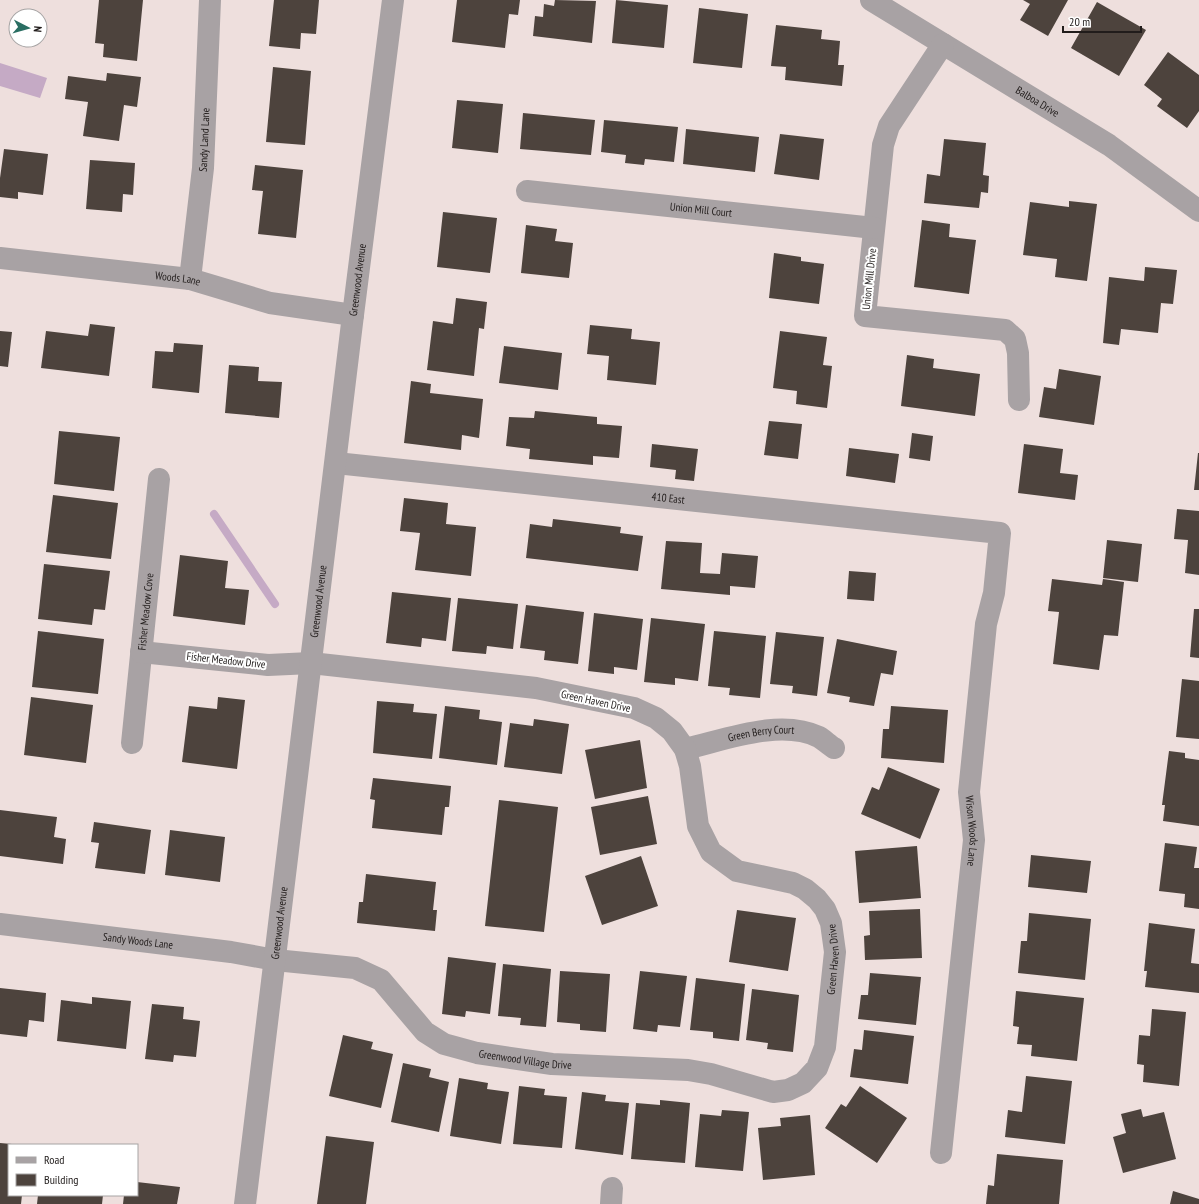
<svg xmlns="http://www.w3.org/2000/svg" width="1199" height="1204" viewBox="0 0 1199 1204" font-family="'PT Sans Narrow',sans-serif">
<rect width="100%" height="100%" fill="#eedfdd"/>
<path fill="#c5aac5" d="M 0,63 L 47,78 L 40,98 L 0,86 Z"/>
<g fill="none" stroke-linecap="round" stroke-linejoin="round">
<path stroke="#c5aac5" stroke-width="8" d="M 214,514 L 275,604"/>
</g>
<path fill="#4d433d" d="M 99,0 L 143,0 L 137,61 L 103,57 L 104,44 L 95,43 Z
M 274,0 L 319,0 L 316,34 L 301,33 L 300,49 L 269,46 Z
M 457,0 L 520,0 L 518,15 L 509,14 L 505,48 L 452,42 Z
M 555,0 L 596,1 L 592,43 L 533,36 L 535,16 L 543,17 L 544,4 L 554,6 Z
M 616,0 L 668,5 L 664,48 L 612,43 Z
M 1023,0 L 1068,0 L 1048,36 L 1020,20 L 1030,4 Z
M 1097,2 L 1146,30 L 1119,76 L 1071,48 Z
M 699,8 L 748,14 L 742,68 L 693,63 Z
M 776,25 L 822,30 L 821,39 L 840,41 L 838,65 L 844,65 L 842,86 L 785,80 L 786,67 L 771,66 Z
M 1168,52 L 1199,75 L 1199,111 L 1187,128 L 1157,106 L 1162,99 L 1144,85 Z
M 273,67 L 311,71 L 305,145 L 266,142 Z
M 107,73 L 141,77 L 137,107 L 124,105 L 119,141 L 83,136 L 88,102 L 65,99 L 68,76 L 106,81 Z
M 457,100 L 503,104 L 498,153 L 452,148 Z
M 523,113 L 595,120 L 591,155 L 520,149 Z
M 604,120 L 678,127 L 674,162 L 645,159 L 644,165 L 625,163 L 626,155 L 601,152 Z
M 686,129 L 759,137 L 755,172 L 683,164 Z
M 780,134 L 824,139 L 819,180 L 774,174 Z
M 944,139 L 986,143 L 983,175 L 989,176 L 988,193 L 981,192 L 979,208 L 924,203 L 927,174 L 940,176 Z
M 4,149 L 48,154 L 43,195 L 18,192 L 18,199 L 0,197 L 0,178 Z
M 90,160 L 135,163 L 133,195 L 123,194 L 122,212 L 86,209 Z
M 255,165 L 303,170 L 296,238 L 258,234 L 263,191 L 252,190 Z
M 1069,201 L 1097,204 L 1087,281 L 1055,277 L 1057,259 L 1023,255 L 1030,202 L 1069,207 Z
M 443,212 L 497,218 L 490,273 L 437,267 Z
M 922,220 L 950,224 L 949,237 L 976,240 L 969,294 L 914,287 Z
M 526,225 L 557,229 L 555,241 L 573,243 L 569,278 L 521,273 Z
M 774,253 L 801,257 L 801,261 L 824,264 L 819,304 L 769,298 Z
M 1145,267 L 1177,270 L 1173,304 L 1161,303 L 1158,333 L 1121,329 L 1119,345 L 1103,343 L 1109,277 L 1144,281 Z
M 456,298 L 487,302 L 484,329 L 479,328 L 474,376 L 427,370 L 433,321 L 453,324 Z
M 90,324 L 115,327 L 109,376 L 41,368 L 46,331 L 88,336 Z
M 590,325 L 632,329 L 631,339 L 660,342 L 656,385 L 607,380 L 609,356 L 587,354 Z
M 0,331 L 12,332 L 8,367 L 0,366 Z
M 780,331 L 827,337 L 823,365 L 832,366 L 827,408 L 796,404 L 797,391 L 773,388 Z
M 174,343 L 203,345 L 199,393 L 152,388 L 155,351 L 173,352 Z
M 504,346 L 562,353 L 558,390 L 499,383 Z
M 907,355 L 934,359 L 933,368 L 980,374 L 975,416 L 901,406 Z
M 229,365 L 259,367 L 258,381 L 282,382 L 279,418 L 225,413 Z
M 1059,369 L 1101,376 L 1094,425 L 1039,417 L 1044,387 L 1056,389 Z
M 411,381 L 431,384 L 430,393 L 483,399 L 479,438 L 462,435 L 461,450 L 404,443 Z
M 535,411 L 597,417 L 597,424 L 622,426 L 619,458 L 593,456 L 593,465 L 529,459 L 530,449 L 506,446 L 509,417 L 534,418 Z
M 769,421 L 802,424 L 798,459 L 764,455 Z
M 59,431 L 120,437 L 114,491 L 54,484 Z
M 912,433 L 933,436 L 930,461 L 909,458 Z
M 652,444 L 698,449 L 694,481 L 675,479 L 676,470 L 650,467 Z
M 1024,444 L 1063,449 L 1060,473 L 1078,475 L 1075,500 L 1018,493 Z
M 849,448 L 899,454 L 895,483 L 846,476 Z
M 1198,453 L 1199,453 L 1199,490 L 1194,490 Z
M 53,495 L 118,503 L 111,559 L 46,552 Z
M 404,498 L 448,503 L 446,524 L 476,527 L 471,576 L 415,570 L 420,533 L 400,531 Z
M 1177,509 L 1199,511 L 1199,575 L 1185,573 L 1188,540 L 1174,539 Z
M 553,519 L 621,527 L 620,533 L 643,536 L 638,571 L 526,558 L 530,524 L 552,527 Z
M 1107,540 L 1142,544 L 1138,582 L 1103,578 Z
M 666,541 L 702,543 L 700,573 L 720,574 L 722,553 L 758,556 L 755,588 L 730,586 L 730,595 L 661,589 Z
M 180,555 L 228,561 L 225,588 L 249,590 L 245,625 L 173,616 Z
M 44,564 L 110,571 L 105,610 L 94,609 L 92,625 L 38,619 Z
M 849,571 L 876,573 L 874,601 L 847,599 Z
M 1052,579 L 1102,585 L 1103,579 L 1124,582 L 1118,636 L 1104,635 L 1099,670 L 1053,664 L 1059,612 L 1048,611 Z
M 392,592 L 451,598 L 446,641 L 422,638 L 421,647 L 386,643 Z
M 458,598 L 518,604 L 513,649 L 487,646 L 486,654 L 452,651 Z
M 526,605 L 584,612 L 578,664 L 544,660 L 545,651 L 520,648 Z
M 1194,609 L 1199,609 L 1199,658 L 1190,657 Z
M 594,613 L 643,619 L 637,670 L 614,667 L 614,674 L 588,671 Z
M 651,618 L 705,624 L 698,681 L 675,678 L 675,685 L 644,682 Z
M 38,631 L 104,639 L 98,694 L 32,687 Z
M 714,631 L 766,636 L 760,698 L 729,695 L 730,688 L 708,686 Z
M 776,632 L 824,637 L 817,696 L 792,693 L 793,686 L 770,684 Z
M 837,639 L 897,651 L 893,675 L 881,673 L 874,706 L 849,702 L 850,697 L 827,693 Z
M 1182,679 L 1199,681 L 1199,739 L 1176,737 Z
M 31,697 L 93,705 L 86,763 L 24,755 Z
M 218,697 L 245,700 L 237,769 L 182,762 L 189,706 L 217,709 Z
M 377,701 L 414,704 L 413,712 L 437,714 L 432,759 L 373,753 Z
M 445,706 L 480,710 L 479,719 L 502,722 L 497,765 L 439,758 Z
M 891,706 L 948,710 L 944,763 L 881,758 L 883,729 L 889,729 Z
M 534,719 L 569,724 L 562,774 L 504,767 L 510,723 L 533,726 Z
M 640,740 L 647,788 L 595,799 L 585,750 Z
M 1169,751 L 1185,753 L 1185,758 L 1199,760 L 1199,826 L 1163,821 L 1165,805 L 1162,805 Z
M 888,767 L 940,789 L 920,839 L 861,814 L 872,787 L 879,790 Z
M 373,778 L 451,786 L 449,807 L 445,807 L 442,835 L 372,828 L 375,800 L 370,799 Z
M 648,796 L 657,844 L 600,855 L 591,807 Z
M 499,800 L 558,807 L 544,932 L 485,926 Z
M 0,810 L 57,817 L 54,837 L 66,839 L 63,864 L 0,856 Z
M 94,822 L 151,830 L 145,874 L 95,868 L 99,843 L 91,842 Z
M 170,830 L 225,837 L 220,882 L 165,875 Z
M 1165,843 L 1197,847 L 1194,868 L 1199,868 L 1199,909 L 1184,907 L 1185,894 L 1159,891 Z
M 917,846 L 921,898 L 859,903 L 855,851 Z
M 1031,855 L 1091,861 L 1087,893 L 1028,887 Z
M 641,856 L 658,906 L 602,925 L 585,876 Z
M 366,874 L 436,882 L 433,910 L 437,910 L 435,931 L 357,923 L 359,902 L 363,902 Z
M 920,909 L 922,958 L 865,960 L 864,936 L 870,935 L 869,911 Z
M 737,910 L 796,918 L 788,971 L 729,962 Z
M 1029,913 L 1091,919 L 1085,980 L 1018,973 L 1021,941 L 1027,941 Z
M 1149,923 L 1195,929 L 1191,963 L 1199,964 L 1199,993 L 1145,987 L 1147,971 L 1144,971 Z
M 448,957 L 496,963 L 490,1014 L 466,1011 L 465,1017 L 442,1014 Z
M 503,964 L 551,969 L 546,1027 L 520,1025 L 521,1018 L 498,1016 Z
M 560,971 L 610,974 L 606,1032 L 580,1030 L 580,1024 L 557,1022 Z
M 640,971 L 687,976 L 680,1027 L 658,1025 L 657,1032 L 633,1029 Z
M 870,973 L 921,977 L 916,1025 L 858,1019 L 861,995 L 868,995 Z
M 696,978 L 745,984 L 739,1041 L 713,1038 L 713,1032 L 690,1030 Z
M 0,988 L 46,993 L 44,1022 L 29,1020 L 27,1037 L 0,1034 Z
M 752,989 L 799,995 L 793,1052 L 767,1049 L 768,1043 L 746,1040 Z
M 1016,991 L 1084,998 L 1077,1061 L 1031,1056 L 1032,1045 L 1017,1044 L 1019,1027 L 1013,1026 Z
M 92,997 L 131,1001 L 126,1049 L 57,1041 L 61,1000 L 92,1004 Z
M 152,1004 L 184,1007 L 183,1019 L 200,1021 L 196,1057 L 174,1055 L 173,1062 L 145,1059 Z
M 1152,1009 L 1186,1012 L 1179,1086 L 1143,1082 L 1144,1065 L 1137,1064 L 1139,1035 L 1150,1036 Z
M 864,1030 L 914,1036 L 908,1084 L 850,1077 L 854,1049 L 862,1050 Z
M 343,1035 L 373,1042 L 371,1049 L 393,1054 L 381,1108 L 329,1096 Z
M 403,1063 L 431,1069 L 429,1077 L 449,1082 L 439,1132 L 391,1122 Z
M 1026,1076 L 1072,1081 L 1065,1144 L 1005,1137 L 1008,1110 L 1022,1112 Z
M 459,1078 L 488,1083 L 487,1089 L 509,1092 L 501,1144 L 450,1136 Z
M 519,1086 L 545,1089 L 544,1095 L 567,1097 L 562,1148 L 513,1144 Z
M 860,1086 L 907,1118 L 877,1163 L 825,1128 L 841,1104 L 846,1107 Z
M 582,1092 L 606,1095 L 605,1101 L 629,1103 L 623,1155 L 575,1149 Z
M 660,1100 L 690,1103 L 685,1163 L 631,1159 L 636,1103 L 660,1105 Z
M 1141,1109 L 1143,1117 L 1164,1112 L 1176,1159 L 1123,1173 L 1113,1137 L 1126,1133 L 1121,1114 Z
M 722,1110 L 749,1112 L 743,1171 L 695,1167 L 700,1114 L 721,1116 Z
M 810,1115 L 815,1175 L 763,1180 L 758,1128 L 781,1126 L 780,1118 Z
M 326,1136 L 374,1142 L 366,1204 L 317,1204 Z
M 0,1143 L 12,1144 L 9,1145 L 9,1195 L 22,1195 L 21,1204 L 0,1204 Z
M 997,1154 L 1063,1160 L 1059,1204 L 986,1204 L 988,1185 L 994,1186 Z
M 137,1182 L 180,1187 L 177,1204 L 123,1204 L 124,1195 L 137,1195 Z
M 1173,1191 L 1199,1199 L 1199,1204 L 1170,1204 Z
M 38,1195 L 103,1195 L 102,1204 L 37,1204 Z"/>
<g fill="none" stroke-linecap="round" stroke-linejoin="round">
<g stroke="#a8a2a4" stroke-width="22">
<path id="s1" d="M 871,0 L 1109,145 L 1199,211"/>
<path d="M 943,44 L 889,126 L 883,145 L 865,316 L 1005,330 L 1015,339 L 1018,353 L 1019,400"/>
<path id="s2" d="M 527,191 L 874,228"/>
<path id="s3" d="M 0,258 L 190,279 L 270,303 L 353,315"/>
<path id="s4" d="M 190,279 L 203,168 L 210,0"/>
<path id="s5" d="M 336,463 L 1000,533 L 994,593 L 986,624 L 969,792 L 974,840 L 941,1153"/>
<path id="s6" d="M 132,743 L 159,479"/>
<path id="s7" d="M 685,749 C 725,740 780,718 819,737 C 824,740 829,745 834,748"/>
<path id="s8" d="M 0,924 L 231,952 L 275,960 L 355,968 L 381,980 L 425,1032 L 444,1044 L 477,1053 L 552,1064 L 688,1070 L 711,1074 L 773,1092 L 788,1090 L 803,1083 L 817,1068 L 825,1047 L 835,952 L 831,923 L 825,909 L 817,899 L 805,889 L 793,883 L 737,871 L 711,852 L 698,826 L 690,766 L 685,749 L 672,731 L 656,718 L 634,708 L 536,688 L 311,663 L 268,665 L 141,652"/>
<path id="s9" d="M 245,1204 L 353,315 L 393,0"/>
<path d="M 611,1204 L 612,1188"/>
</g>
</g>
<g text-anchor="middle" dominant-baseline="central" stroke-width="4" stroke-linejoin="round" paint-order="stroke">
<g font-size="11" fill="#211c1b" stroke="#fff">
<text stroke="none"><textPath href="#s1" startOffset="195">Balboa Drive</textPath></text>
<text stroke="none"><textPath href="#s4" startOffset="140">Sandy Land Lane</textPath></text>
<text stroke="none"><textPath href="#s2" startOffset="175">Union Mill Court</textPath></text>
<text stroke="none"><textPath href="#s3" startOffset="179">Woods Lane</textPath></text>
<text transform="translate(869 279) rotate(-84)">Union Mill Drive</text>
<text stroke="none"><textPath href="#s9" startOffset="931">Greenwood Avenue</textPath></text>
<text stroke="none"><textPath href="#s5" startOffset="334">410 East</textPath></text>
<text stroke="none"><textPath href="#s9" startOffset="607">Greenwood Avenue</textPath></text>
<text stroke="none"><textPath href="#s6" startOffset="132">Fisher Meadow Cove</textPath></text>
<text transform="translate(226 660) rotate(6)">Fisher Meadow Drive</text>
<text transform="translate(596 701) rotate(12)">Green Haven Drive</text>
<text stroke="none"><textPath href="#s7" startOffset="78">Green Berry Court</textPath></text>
<text stroke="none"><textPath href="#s5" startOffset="968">Wison Woods Lane</textPath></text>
<text stroke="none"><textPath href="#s9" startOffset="283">Greenwood Avenue</textPath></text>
<text stroke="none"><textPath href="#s8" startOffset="139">Sandy Woods Lane</textPath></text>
<text stroke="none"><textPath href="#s8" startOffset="974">Green Haven Drive</textPath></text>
<text stroke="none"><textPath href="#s8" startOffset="560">Greenwood Village Drive</textPath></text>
</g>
</g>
<rect x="8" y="1144" width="130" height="52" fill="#ffffff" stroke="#a6a4a4"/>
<rect x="16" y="1157" width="20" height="6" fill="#a8a2a4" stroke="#a6a4a4"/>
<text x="44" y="1164" font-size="12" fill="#211c1b">Road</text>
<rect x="16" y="1174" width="20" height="12" fill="#4d433d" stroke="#a6a4a4"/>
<text x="44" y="1184" font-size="12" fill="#211c1b">Building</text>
<g transform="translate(28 28) rotate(96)"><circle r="19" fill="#ffffff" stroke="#a6a4a4"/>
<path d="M0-3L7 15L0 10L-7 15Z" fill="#296e62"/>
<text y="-6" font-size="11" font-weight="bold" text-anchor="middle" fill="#211c1b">N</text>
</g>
<path d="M1063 26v6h78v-6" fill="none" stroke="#211c1b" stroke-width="2"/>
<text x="1069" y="26" font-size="12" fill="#211c1b" stroke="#ffffff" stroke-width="3" paint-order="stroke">20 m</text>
</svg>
